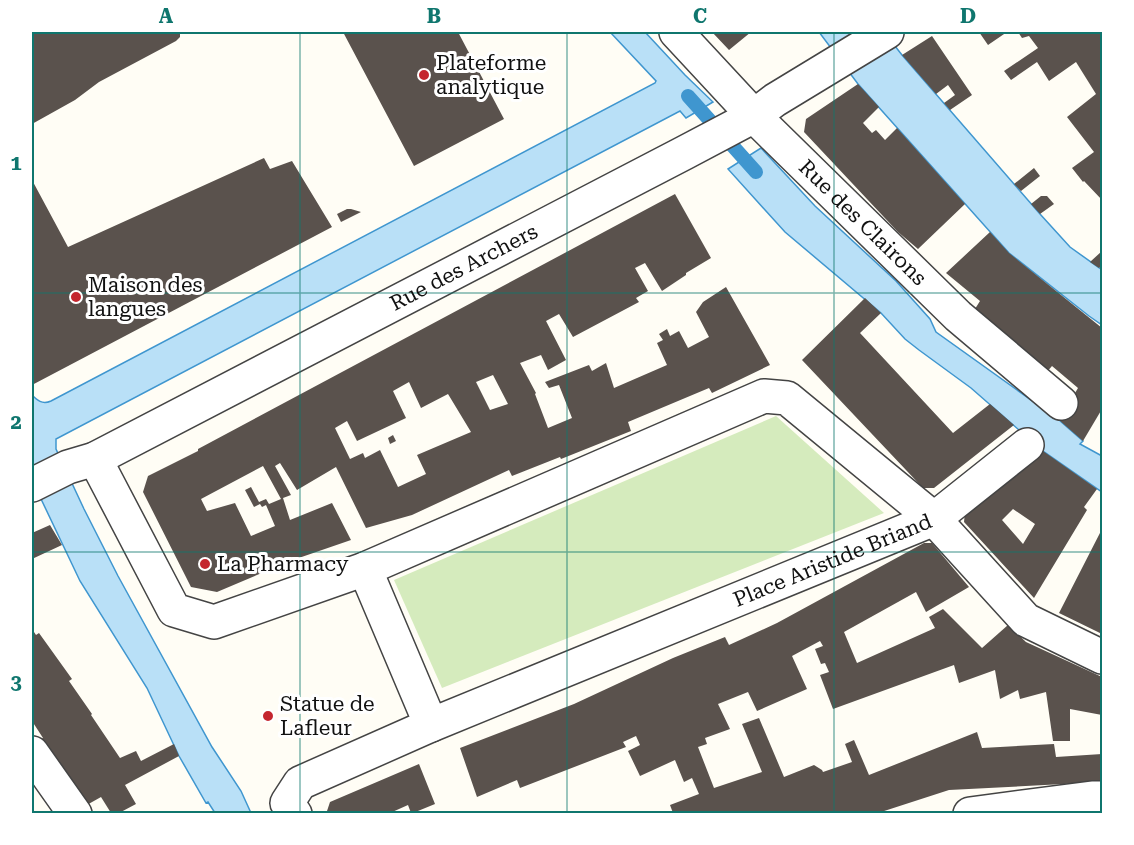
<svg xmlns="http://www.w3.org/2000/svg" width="1134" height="845" viewBox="0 0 1134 845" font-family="'Roboto Serif',serif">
<rect width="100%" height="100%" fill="#fffdf5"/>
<path fill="#d5ebbd" d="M 776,416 L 884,513 L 442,688 L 394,580 Z"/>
<path fill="#b9e0f7" stroke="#3f96cf" stroke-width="1.5" d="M 610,32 L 645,32 L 685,75 L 713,102 L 686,118 L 680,111 L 56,439 L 56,449 L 84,509 L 118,576 L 212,747 L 241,791 L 251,813 L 215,813 L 208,802 L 206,803 L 179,756 L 147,688 L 80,581 L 32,480 L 32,395 C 37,400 42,405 51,401 L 655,83 L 656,81 Z
M 819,32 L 884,32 L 902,55 L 1040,214 L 1070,247 L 1102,270 L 1102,325 L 1089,316 L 1009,253 L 858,84 Z
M 761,148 L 815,206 L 896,281 L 930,319 L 936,332 L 1059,420 L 1083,441 L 1080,444 L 1102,456 L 1102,492 L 1043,451 L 971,388 L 919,350 L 905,339 L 881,313 L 785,232 L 728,169 Z"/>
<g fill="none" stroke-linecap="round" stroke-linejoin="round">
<path stroke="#3f96cf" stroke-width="14" d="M 688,96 L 756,172"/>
</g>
<path fill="#5a524d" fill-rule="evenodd" d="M 32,32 L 180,32 L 180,37 L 176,41 L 99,82 L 75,100 L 32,124 Z
M 343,32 L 458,32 L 504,119 L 414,166 Z
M 712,32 L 751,32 L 729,50 Z
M 979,32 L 1007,32 L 988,45 Z
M 1018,32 L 1102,32 L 1102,200 L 1084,181 L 1083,182 L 1072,168 L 1094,152 L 1067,117 L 1096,94 L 1076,62 L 1049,81 L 1037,62 L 1011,80 L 1004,71 L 1038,48 L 1029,36 L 1022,38 Z
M 932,36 L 972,95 L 950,110 L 944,103 L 955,95 L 948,85 L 936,94 L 902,55 Z
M 858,84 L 879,107 L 863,123 L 872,133 L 876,130 L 885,140 L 897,128 L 965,204 L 918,249 L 898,232 L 804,132 L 806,119 Z
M 264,158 L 270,169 L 292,161 L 332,227 L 32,385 L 32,180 L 68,247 Z
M 1034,168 L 1040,176 L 1021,191 L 1014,184 Z
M 675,194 L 711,258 L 686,273 L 686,275 L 662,291 L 645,263 L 635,268 L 648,291 L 636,298 L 639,302 L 573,337 L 559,314 L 546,321 L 566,360 L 548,370 L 541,355 L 520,363 L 536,393 L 535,394 L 548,428 L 572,418 L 559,385 L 549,388 L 545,382 L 589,365 L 592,371 L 606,363 L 614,388 L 667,365 L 657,343 L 663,340 L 659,334 L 667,329 L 670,336 L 679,331 L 688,348 L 709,337 L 696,312 L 703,302 L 726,287 L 770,365 L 712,393 L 709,388 L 628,422 L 631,431 L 561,459 L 560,457 L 512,476 L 509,470 L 412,515 L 366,528 L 336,467 L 297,490 L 280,463 L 275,466 L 291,495 L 283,498 L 290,520 L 332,503 L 351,540 L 290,561 L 217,592 L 191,587 L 143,492 L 148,476 L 198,451 L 198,449 ZM 493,375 L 508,404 L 490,410 L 476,382 ZM 409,382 L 421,408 L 448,394 L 471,432 L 417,455 L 426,474 L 398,487 L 380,450 L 365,458 L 363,453 L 350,459 L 335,428 L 347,421 L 357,441 L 406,418 L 393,391 ZM 263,466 L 281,499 L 269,504 L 266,499 L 259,502 L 251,487 L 245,490 L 254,507 L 260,504 L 262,507 L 266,505 L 275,526 L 251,536 L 235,503 L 207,511 L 201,499 Z
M 1041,196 L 1047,196 L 1054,204 L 1040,214 L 1031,204 Z
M 347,209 L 351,209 L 361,212 L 341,222 L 337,214 Z
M 990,232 L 1009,253 L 1102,328 L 1102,409 L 1083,441 L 1059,420 L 1078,388 L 1052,366 L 1046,373 L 968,320 L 980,301 L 946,273 Z
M 1102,251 L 1102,265 L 1099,268 L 1090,262 Z
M 865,298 L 881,313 L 860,333 L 953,433 L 990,404 L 1014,425 L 934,488 L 923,488 L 802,360 Z
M 393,435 L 396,441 L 390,444 L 388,438 Z
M 1043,451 L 1097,489 L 1084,507 L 1087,510 L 1034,598 L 964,522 L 965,512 ZM 1013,509 L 1035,524 L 1023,544 L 1002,520 Z
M 50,525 L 62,545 L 32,559 L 32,533 Z
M 1102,529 L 1102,634 L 1059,613 Z
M 924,543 L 932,543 L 969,587 L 926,612 L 916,592 L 844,632 L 857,663 L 935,628 L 929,617 L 943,609 L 982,648 L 1008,625 L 1026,642 L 1102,677 L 1102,715 L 1070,709 L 1070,741 L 1053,741 L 1046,692 L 1020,699 L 1018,690 L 1000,699 L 995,670 L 959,683 L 954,665 L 833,709 L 820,675 L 829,672 L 825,663 L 821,664 L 815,649 L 823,646 L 820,641 L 792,656 L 807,689 L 757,711 L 748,692 L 718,704 L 730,729 L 705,738 L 707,744 L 698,747 L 714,788 L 762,772 L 742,724 L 759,718 L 784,777 L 814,765 L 822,770 L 823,772 L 852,762 L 845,744 L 854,740 L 869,775 L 977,732 L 982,748 L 1054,744 L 1056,757 L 1102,754 L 1102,782 L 949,790 L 878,813 L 673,813 L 670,805 L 699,794 L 692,778 L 684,782 L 675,760 L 640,776 L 628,751 L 640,745 L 636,736 L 623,742 L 626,747 L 520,788 L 517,780 L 477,797 L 460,748 L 574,704 L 673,658 L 725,637 L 729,645 L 777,623 Z
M 32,629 L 36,635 L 39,633 L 72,679 L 69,681 L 92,714 L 91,715 L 120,758 L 136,751 L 141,761 L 174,744 L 179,756 L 125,785 L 136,804 L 119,813 L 111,813 L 101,797 L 85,806 L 41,739 L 43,738 L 32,721 Z
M 419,764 L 435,804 L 413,813 L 411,813 L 408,805 L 390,813 L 330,813 L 327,811 L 330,802 Z"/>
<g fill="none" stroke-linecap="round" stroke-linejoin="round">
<defs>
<g id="minor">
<path id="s1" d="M 676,32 L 754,116 L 958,316 L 1061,403"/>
<path d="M 95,459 L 174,610 L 214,622 L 365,569 L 764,396 L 787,398 L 934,519 L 1026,620 L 1102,657"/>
<path id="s2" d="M 32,485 L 68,467 L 95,459 L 684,153 L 754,116 L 775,100 L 887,32"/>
<path id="s3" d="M 431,725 L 934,519 L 1027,445"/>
<path d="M 32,753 L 75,814"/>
<path d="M 295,814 L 287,803 L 300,783 L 431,725 L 365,569"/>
<path d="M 970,814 L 1092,798 L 1102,798"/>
</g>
</defs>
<use href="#minor" stroke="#444" stroke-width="36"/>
<use href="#minor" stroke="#fff" stroke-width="33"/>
</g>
<path fill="none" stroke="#0f766e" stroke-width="1.5" stroke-opacity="0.55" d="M 300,32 L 300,814M 567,32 L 567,814M 834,32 L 834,814M 32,293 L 1102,293M 32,552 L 1102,552"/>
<g fill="#c4262e" stroke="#fff" stroke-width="2">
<circle cx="424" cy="75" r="6"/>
<circle cx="76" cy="297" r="6"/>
<circle cx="205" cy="564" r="6"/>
<circle cx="268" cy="716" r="6"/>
</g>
<g text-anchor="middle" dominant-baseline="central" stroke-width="6" stroke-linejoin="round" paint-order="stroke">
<g font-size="21" fill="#111" stroke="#fff" text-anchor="start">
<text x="436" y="63">Plateforme<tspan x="436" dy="24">analytique</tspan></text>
<text x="88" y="285">Maison des<tspan x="88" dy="24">langues</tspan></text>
<text x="217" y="564">La Pharmacy</text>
<text x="280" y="704">Statue de<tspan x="280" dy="24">Lafleur</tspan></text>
</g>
<g font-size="21" fill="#111" stroke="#fff">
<text stroke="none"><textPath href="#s1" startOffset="267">Rue des Clairons</textPath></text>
<text stroke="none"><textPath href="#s2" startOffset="484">Rue des Archers</textPath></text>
<text stroke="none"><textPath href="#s3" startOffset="434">Place Aristide Briand</textPath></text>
</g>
</g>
<rect width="1134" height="845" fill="none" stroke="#ffffff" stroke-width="66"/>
<rect x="33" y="33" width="1068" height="779" fill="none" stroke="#0f766e" stroke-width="2"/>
<g font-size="20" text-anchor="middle" font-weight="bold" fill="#0f766e">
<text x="166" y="23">A</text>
<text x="434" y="23">B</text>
<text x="700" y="23">C</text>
<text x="968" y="23">D</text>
<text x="16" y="170">1</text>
<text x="16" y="429">2</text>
<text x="16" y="689">3</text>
</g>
</svg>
